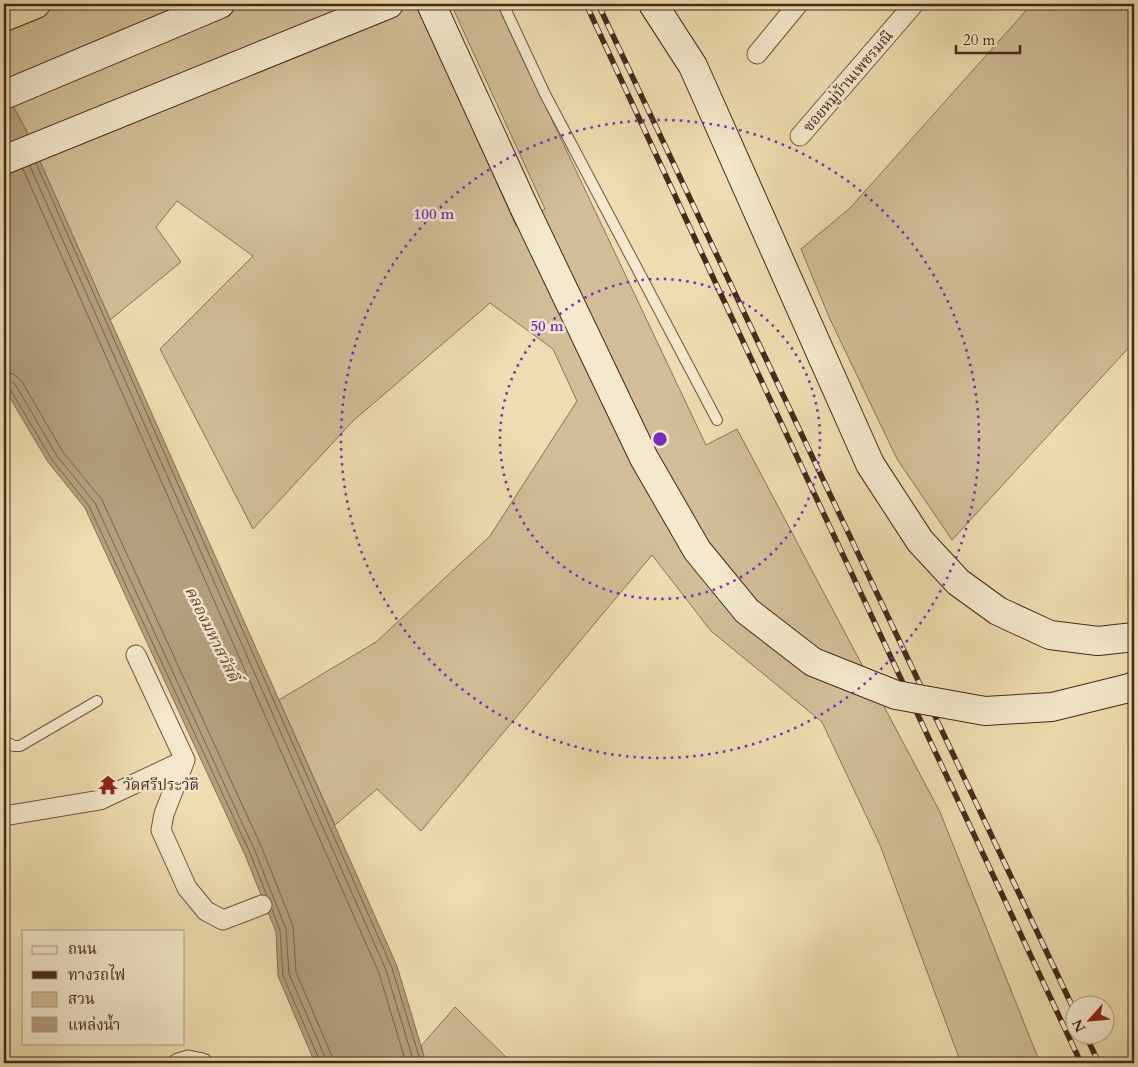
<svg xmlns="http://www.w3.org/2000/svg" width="1138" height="1067" viewBox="0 0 1138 1067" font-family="Cardo,'Noto Serif Thai',serif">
<rect width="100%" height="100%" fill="#eeddb0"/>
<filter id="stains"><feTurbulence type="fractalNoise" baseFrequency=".004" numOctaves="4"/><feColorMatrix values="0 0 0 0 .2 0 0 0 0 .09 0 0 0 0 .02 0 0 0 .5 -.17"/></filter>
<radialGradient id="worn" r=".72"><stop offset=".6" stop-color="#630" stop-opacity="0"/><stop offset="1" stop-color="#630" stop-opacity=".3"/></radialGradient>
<path fill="#d1be97" stroke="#8a7459" d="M 4,4 L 418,4 L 516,226 L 545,209 L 451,4 L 497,4 L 706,445 L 737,429 L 940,812 L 1040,1063 L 961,1063 L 880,845 L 822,722 L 711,631 L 652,555 L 421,831 L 377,789 L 335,825 L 279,700 L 376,642 L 490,536 L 577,401 L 553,349 L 490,303 L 353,421 L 253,529 L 160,349 L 253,256 L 177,201 L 156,227 L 181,262 L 110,320 L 26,130 L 4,89 Z
M 1032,4 L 1134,4 L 1134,342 L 952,540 L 897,459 L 829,317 L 801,249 L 850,208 Z
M 455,1007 L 512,1063 L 426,1063 L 421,1046 Z"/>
<path fill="#b4a07d" stroke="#877056" d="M 4,89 L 26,130 L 397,966 L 426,1063 L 315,1063 L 278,976 L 276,932 L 245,855 L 85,508 L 48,462 L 4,388 Z"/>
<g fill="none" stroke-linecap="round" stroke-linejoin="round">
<path stroke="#7c644c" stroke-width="1" d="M 36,163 L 392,968 L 421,1063
M 30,166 L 386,970 L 414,1063
M 23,169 L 379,973 L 406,1063
M 4,372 L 13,374 L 21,380 L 63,452 L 102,500 L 262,848 L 293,926 L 296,972 L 331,1054 L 333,1063
M 4,380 L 10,381 L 15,384 L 57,456 L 95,503 L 255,851 L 286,929 L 289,974 L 325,1057 L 326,1063
M 4,386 L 7,387 L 10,389 L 52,460 L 89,506 L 250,853 L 267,896
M 272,909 L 280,931 L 283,976 L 319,1059 L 319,1063"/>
<defs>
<path id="lane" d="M 503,4 L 545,94 L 717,420
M 4,741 L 14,746 L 20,746 L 97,701"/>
<path id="street" d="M 757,54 L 798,4
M 800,136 L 914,4
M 136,655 L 185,760 L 164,814 L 161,830 L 187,888 L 206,911 L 223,920 L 262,905
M 4,816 L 100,800 L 185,760
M 178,1063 L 188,1060 L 203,1063"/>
<path id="secondary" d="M 431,4 L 524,207
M 653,4 L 693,66 L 870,464 L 920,541 L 958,582 L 998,611 L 1050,635 L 1098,641 L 1134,637
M 4,95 L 220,4
M 4,160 L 389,4"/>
<path id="highway" d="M 4,17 L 36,4"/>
</defs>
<use href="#lane" stroke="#6e5640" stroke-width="12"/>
<use href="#street" stroke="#6e5640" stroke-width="21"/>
<use href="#secondary" stroke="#44291b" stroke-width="30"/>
<use href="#highway" stroke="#44291b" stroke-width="30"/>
<use href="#lane" stroke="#f4e9cc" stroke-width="10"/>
<use href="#street" stroke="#f4e9cc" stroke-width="19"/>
<use href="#secondary" stroke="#f4e9cc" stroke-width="28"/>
<use href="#highway" stroke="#eeddb0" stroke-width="28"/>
<defs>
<path id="rail" d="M 586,4 L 717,286 L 1081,1063
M 598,4 L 1076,1014
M 1085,1034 L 1099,1063"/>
</defs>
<use href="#rail" stroke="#44291b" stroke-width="5.5"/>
<use href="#rail" stroke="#f4e9cc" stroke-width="4" stroke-dasharray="11" stroke-linecap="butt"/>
<defs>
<path id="secondary-bridge" d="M 524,207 L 644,458 L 697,550 L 747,611 L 813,662 L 896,695 L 985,711 L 1052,707 L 1129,688 L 1134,686"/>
</defs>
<use href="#secondary-bridge" stroke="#44291b" stroke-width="30" stroke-linecap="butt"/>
<use href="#secondary-bridge" stroke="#f4e9cc" stroke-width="28"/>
</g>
<g fill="none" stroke="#7b2cbf" stroke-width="2.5" stroke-dasharray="2.5 5">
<circle cx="660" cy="439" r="160"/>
<circle cx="660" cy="439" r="319"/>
</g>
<defs>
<symbol id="temple-bare" viewBox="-9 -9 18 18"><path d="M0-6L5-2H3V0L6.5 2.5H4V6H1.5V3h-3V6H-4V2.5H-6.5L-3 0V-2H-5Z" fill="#8f2418" stroke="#f4e9cc" stroke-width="2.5" paint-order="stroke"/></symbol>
</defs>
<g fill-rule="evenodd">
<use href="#temple-bare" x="94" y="771" width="28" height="28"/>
</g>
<g text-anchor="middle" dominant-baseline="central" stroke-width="5" stroke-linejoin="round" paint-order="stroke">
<g font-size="15" fill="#44291b" stroke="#f4e9cc">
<text transform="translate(848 81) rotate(-49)">ซอยหมู่บ้านเพชรมณี</text>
</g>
<g font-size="15" fill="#44291b" stroke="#f4e9cc" text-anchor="start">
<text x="123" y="785">วัดศรีประวัติ</text>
</g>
<g font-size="16" font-style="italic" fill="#604734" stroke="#f4e9cc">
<text transform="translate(212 634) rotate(64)">คลองมหาสวัสดิ์</text>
</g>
</g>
<circle cx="660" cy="439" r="8" fill="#7b2cbf" stroke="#f4e9cc" stroke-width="2.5"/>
<g font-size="15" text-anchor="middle" font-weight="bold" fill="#7b2cbf" stroke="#f4e9cc" stroke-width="5" stroke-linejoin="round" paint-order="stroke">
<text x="434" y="219">100 m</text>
<text x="547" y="331">50 m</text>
</g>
<rect width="1138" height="1067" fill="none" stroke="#eeddb0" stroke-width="20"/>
<rect x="5" y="5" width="1128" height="1057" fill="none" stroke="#44291b" stroke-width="2.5"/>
<rect x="10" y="10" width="1118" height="1047" fill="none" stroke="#44291b"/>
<rect x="22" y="930" width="162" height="115" fill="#f4e9cc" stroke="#ae9c85"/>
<rect x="32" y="946" width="25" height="8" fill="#f4e9cc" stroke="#ae9c85"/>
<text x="68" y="954" font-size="15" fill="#44291b">ถนน</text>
<rect x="32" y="971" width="25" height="8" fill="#44291b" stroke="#ae9c85"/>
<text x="68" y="980" font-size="15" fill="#44291b">ทางรถไฟ</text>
<rect x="32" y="992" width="25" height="15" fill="#d1be97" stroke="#ae9c85"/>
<text x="68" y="1004" font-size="15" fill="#44291b">สวน</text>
<rect x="32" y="1017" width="25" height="15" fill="#b4a07d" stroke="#ae9c85"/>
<text x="68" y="1030" font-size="15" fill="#44291b">แหล่งน้ำ</text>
<g transform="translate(1090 1020) rotate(243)"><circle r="24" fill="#f4e9cc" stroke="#ae9c85"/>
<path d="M0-4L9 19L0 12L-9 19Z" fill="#8f2418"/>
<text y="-8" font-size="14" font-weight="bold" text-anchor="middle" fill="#44291b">N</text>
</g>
<path d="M956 45v8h64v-8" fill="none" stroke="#44291b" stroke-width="2.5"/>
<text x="963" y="45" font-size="15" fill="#44291b" stroke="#f4e9cc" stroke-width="4" paint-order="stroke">20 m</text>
<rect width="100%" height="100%" filter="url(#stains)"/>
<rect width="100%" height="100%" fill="url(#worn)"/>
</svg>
